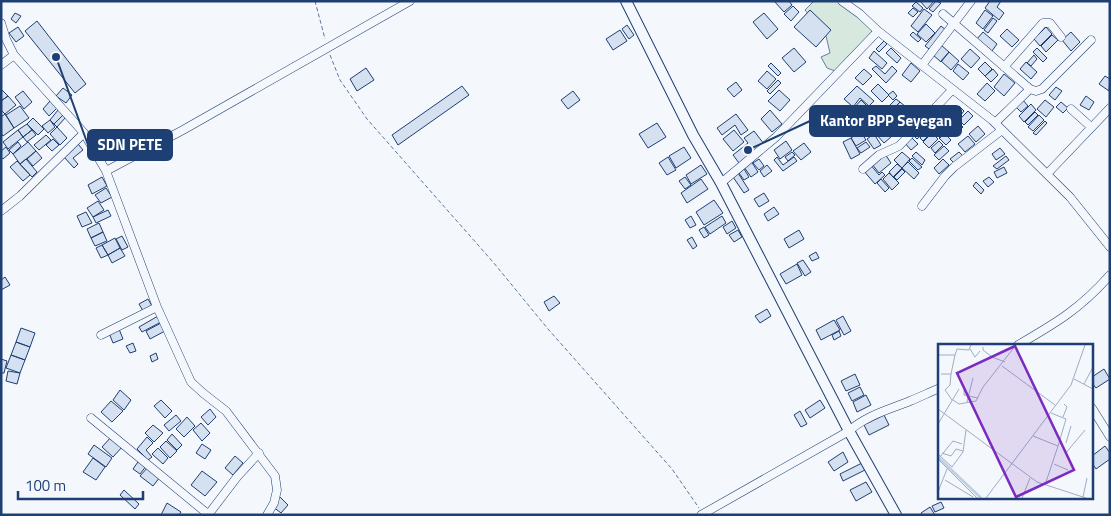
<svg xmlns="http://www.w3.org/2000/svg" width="1111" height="516" viewBox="0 0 1111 516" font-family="'Titillium Web',sans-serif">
<rect width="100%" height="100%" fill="#f4f7fb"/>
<path fill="#d7e8df" stroke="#687fa3" d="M 814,1 L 841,1 L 874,26 L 871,34 L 835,71 L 827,68 L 821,57 L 830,53 L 826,36 L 805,10 Z"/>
<path fill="#d5e0f0" stroke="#1d3f73" d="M 774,1 L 789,1 L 792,5 L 784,12 Z
M 920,1 L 934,1 L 927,9 Z
M 936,1 L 941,3 L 933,12 L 929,9 Z
M 990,1 L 1001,1 L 997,7 L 1004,13 L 999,20 L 985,8 Z
M 916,2 L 923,8 L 920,12 L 912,6 Z
M 793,6 L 799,12 L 791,21 L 784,14 Z
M 913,8 L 918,12 L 913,17 L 908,13 Z
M 924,9 L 932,15 L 918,32 L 911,26 Z
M 810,10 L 831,30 L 816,47 L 794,27 Z
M 985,10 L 993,16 L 983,29 L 976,23 Z
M 15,13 L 21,16 L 16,23 L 11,19 Z
M 764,13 L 778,29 L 767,39 L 753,22 Z
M 993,18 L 997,21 L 988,33 L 984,30 Z
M 37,21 L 86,84 L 75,93 L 25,31 Z
M 926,24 L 935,33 L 926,42 L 917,34 Z
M 627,25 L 634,35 L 629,39 L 622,29 Z
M 941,26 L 947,31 L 932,51 L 925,46 Z
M 18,27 L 24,36 L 16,42 L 9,33 Z
M 1046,27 L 1052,34 L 1040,46 L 1034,39 Z
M 1007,29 L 1019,40 L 1012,47 L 1000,36 Z
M 620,30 L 627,41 L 613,50 L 606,39 Z
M 913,32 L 921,39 L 918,42 L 910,35 Z
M 983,32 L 997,44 L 992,51 L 977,39 Z
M 1071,32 L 1080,42 L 1071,51 L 1062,40 Z
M 1052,35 L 1058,40 L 1046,52 L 1041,46 Z
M 884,41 L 887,44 L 879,52 L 876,49 Z
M 941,45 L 949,52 L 941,62 L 933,55 Z
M 794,48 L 806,62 L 794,72 L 782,58 Z
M 891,48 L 901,58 L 897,63 L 886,53 Z
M 1037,48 L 1047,58 L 1043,62 L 1033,52 Z
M 970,49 L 980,58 L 971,68 L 961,59 Z
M 874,51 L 887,63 L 882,69 L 869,58 Z
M 949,52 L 959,61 L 951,70 L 941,61 Z
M 1034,55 L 1037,59 L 1031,66 L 1027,63 Z
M 985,62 L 992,69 L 985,76 L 978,69 Z
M 1026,62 L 1037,72 L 1031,79 L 1020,69 Z
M 771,63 L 781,73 L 778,76 L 768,66 Z
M 911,63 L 920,71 L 911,82 L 902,75 Z
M 958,64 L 969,73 L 963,80 L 953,71 Z
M 876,66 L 885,74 L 892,66 L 897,71 L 886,83 L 872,69 Z
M 366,68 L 374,80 L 357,91 L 350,79 Z
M 864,69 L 872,76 L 863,85 L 855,78 Z
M 993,69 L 998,75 L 991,82 L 985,76 Z
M 767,71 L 776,79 L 767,89 L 758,81 Z
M 1004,74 L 1015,83 L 1004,96 L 994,87 Z
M 1105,76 L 1110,79 L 1109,91 L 1099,84 Z
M 778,80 L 781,83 L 770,94 L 767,91 Z
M 736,82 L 742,90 L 734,97 L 727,89 Z
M 987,83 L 995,91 L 985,101 L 977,94 Z
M 878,84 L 889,95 L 882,102 L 871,91 Z
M 462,86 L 469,95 L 398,145 L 392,135 Z
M 857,86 L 874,101 L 869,106 L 860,98 L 853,107 L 844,99 Z
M 1056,87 L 1062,91 L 1055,100 L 1049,95 Z
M 63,88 L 72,95 L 66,103 L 56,96 Z
M 1,89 L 8,96 L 1,101 Z
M 779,90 L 790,100 L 780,111 L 768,101 Z
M 23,91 L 32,102 L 24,109 L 15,97 Z
M 573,91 L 580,100 L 568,109 L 561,100 Z
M 893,91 L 897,96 L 893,100 L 888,95 Z
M 8,96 L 16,105 L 5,114 L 1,110 L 1,101 Z
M 1086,96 L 1094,102 L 1089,110 L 1080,105 Z
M 896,99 L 900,102 L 890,112 L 887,108 Z
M 1022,99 L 1028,106 L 1021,112 L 1014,105 Z
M 861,100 L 870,109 L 863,117 L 854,108 Z
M 1045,100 L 1054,107 L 1046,117 L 1037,109 Z
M 50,101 L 57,108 L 49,116 L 43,109 Z
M 900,102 L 906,107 L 896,117 L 891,112 Z
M 1061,102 L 1068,108 L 1063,113 L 1056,107 Z
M 1031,104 L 1036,110 L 1024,122 L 1019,116 Z
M 20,106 L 29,118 L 14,128 L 6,115 Z
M 959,106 L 964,111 L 956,121 L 950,116 Z
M 58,110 L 63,115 L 54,124 L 50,120 Z
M 770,110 L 782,124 L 772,132 L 761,119 Z
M 968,111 L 973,116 L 964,125 L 959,120 Z
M 1035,112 L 1038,115 L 1028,125 L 1025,122 Z
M 5,114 L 14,128 L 3,136 L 1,133 L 1,117 Z
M 736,114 L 748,130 L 741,135 L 735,125 L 722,135 L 717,128 Z
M 63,115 L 66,117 L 57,127 L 54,124 Z
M 1039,115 L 1044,120 L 1033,131 L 1028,127 Z
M 33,118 L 44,129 L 38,135 L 27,124 Z
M 50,120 L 55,127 L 48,133 L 42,126 Z
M 957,121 L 963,127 L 958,132 L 952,126 Z
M 1045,121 L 1047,123 L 1036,135 L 1033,133 Z
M 933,122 L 944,133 L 940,138 L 929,127 Z
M 657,123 L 666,137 L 648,148 L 639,134 Z
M 27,124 L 32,130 L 23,137 L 18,130 Z
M 883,126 L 891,137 L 884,143 L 875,133 Z
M 921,126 L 926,131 L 917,139 L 913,135 Z
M 978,126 L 985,134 L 976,142 L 969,134 Z
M 57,127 L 67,138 L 60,145 L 50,134 Z
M 18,130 L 23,137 L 8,149 L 3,142 Z
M 32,130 L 36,135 L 27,142 L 23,137 Z
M 734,130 L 744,142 L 733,151 L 723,139 Z
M 928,130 L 931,133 L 923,141 L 920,138 Z
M 754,131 L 764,144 L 739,163 L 733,155 L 748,143 L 744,138 Z
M 861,132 L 866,140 L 856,146 L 851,138 Z
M 932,133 L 938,139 L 929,148 L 923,142 Z
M 944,133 L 951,140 L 946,145 L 939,138 Z
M 874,134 L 881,145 L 874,149 L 867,139 Z
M 46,135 L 51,140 L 39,150 L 34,145 Z
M 910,136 L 918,144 L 911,150 L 904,142 Z
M 968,136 L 975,144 L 965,152 L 958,144 Z
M 851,138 L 860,154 L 851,159 L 843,142 Z
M 53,139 L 59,145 L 52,151 L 46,145 Z
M 786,141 L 792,150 L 780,159 L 774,150 Z
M 939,141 L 943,145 L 935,153 L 931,148 Z
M 18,142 L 21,146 L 13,154 L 9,150 Z
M 28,142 L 36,151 L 20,164 L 13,154 Z
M 866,142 L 870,147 L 861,153 L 857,148 Z
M 804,143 L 811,152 L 801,160 L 793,151 Z
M 78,144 L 83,150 L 73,158 L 78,164 L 74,168 L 64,157 Z
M 944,146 L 949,151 L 939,160 L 934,155 Z
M 6,147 L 10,153 L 3,159 L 1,157 L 1,151 Z
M 684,147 L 691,158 L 676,168 L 669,156 Z
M 1000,148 L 1005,154 L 996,160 L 992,154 Z
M 36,151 L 42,158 L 33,166 L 27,159 Z
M 792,152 L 795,155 L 788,161 L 785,157 Z
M 902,152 L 910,159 L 902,168 L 894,160 Z
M 916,152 L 925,160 L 922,165 L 912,156 Z
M 959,152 L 963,156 L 954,163 L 950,159 Z
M 885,154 L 891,163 L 879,173 L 872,164 Z
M 1006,156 L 1009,160 L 997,169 L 993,166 Z
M 668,157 L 676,170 L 667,175 L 659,163 Z
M 777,157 L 783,165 L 794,157 L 797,161 L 783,171 L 774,160 Z
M 912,158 L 922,167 L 918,170 L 909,161 Z
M 26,159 L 37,172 L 32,177 L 20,164 Z
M 759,159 L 764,166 L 759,170 L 753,163 Z
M 943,159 L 949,165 L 939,174 L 934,168 Z
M 17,161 L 30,175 L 23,181 L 10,167 Z
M 751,161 L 758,172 L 751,177 L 744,167 Z
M 908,162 L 919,173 L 914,179 L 902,168 Z
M 870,164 L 879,175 L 882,172 L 885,175 L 875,184 L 863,170 Z
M 897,164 L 902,168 L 893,177 L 889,172 Z
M 701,165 L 707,174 L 691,184 L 686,175 Z
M 767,165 L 772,171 L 764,177 L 760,171 Z
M 1004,167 L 1007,173 L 997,178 L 994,172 Z
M 744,169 L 749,177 L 744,180 L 739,173 Z
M 902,169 L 905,172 L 897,180 L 894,177 Z
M 738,173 L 749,190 L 744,193 L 733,177 Z
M 889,173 L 899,183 L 892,190 L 883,179 Z
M 102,177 L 107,186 L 92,194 L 88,185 Z
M 685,177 L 691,185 L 685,189 L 679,181 Z
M 989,177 L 994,182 L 988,187 L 983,181 Z
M 701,179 L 708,189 L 687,203 L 681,193 Z
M 881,179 L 889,188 L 885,192 L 877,183 Z
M 976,182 L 984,190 L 981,194 L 973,186 Z
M 106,188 L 112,197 L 101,203 L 95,195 Z
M 764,193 L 769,201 L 759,207 L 754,199 Z
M 714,200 L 723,213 L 704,225 L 696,212 Z
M 98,201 L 104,210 L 93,217 L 87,208 Z
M 774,207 L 779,214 L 768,221 L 764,214 Z
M 108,210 L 111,216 L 96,223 L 93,217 Z
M 86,212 L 92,223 L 82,227 L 77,216 Z
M 691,216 L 696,225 L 690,228 L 685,220 Z
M 722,216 L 726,223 L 710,234 L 705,227 Z
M 732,221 L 736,228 L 727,234 L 723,227 Z
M 99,223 L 103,232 L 91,238 L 87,229 Z
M 704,227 L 709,235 L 704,238 L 699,230 Z
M 738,230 L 742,237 L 734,242 L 729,235 Z
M 799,230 L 804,239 L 789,248 L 784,239 Z
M 103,232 L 107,241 L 95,246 L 91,238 Z
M 122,236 L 128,247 L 122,250 L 116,239 Z
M 692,237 L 697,246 L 693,249 L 687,240 Z
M 115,238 L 120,248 L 108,255 L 102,245 Z
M 102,245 L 108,255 L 101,258 L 96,248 Z
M 120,248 L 125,256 L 112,263 L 108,255 Z
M 816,252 L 819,258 L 812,261 L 809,256 Z
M 803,260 L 811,272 L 805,276 L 797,263 Z
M 797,264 L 802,275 L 786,284 L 780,274 Z
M 5,277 L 10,285 L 1,290 L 1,280 Z
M 554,296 L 560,303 L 549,311 L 544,302 Z
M 148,299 L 152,306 L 143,311 L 139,304 Z
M 767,309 L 771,316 L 760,323 L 755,316 Z
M 158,316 L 161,322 L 142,332 L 139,327 Z
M 843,316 L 851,331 L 844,335 L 836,320 Z
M 834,320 L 840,330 L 821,340 L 816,330 Z
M 161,323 L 165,331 L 150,339 L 146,331 Z
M 21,328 L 35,333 L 30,347 L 16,342 Z
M 119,329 L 123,339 L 113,343 L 109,333 Z
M 839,331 L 841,336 L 834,340 L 832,335 Z
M 16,342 L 30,347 L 25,360 L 11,355 Z
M 133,343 L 136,351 L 130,353 L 126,346 Z
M 156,353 L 158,359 L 152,362 L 150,356 Z
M 11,355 L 25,360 L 20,373 L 6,368 Z
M 1,359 L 7,361 L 4,373 L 1,373 Z
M 1104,369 L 1110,379 L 1096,388 L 1092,383 L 1092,377 Z
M 8,371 L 20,373 L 17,384 L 6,381 Z
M 855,374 L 860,385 L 846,391 L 841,381 Z
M 860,387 L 864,395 L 852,401 L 848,393 Z
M 120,390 L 131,400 L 124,410 L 113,400 Z
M 866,395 L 871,405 L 857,412 L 853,402 Z
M 161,400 L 172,411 L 165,418 L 154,406 Z
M 820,400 L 825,408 L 810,418 L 805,410 Z
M 111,401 L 123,411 L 112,422 L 101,412 Z
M 210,409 L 216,417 L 208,425 L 201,417 Z
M 800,411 L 807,424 L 801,427 L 794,415 Z
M 176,415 L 181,421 L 169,431 L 164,425 Z
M 884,415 L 889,425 L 869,435 L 864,425 Z
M 187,417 L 195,426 L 184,437 L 176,429 Z
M 201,423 L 210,433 L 202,441 L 193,430 Z
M 153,425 L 163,433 L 154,442 L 145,433 Z
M 172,434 L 182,445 L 177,450 L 167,440 Z
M 112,436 L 123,446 L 113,457 L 102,447 Z
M 147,437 L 153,443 L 146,450 L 152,457 L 148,460 L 137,449 Z
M 166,441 L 177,451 L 170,458 L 160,447 Z
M 202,444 L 211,450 L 205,459 L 196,453 Z
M 94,445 L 112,458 L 106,467 L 88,454 Z
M 1105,446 L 1110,453 L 1110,459 L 1096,469 L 1092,463 L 1092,456 Z
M 158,448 L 168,458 L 163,464 L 152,454 Z
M 843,452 L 848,462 L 834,471 L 828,462 Z
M 235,456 L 243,463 L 233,475 L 225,468 Z
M 93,458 L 105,467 L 96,480 L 83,472 Z
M 140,459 L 147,465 L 140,474 L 133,469 Z
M 862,463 L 865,470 L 843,481 L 840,474 Z
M 148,467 L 160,477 L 153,486 L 140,476 Z
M 202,471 L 217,482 L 205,496 L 191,485 Z
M 866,482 L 872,492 L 856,501 L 850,490 Z
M 124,490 L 139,504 L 135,509 L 120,495 Z
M 280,497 L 288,505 L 281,513 L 272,506 Z
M 941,502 L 944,508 L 935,512 L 932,506 Z
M 167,503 L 181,512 L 179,515 L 161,515 Z
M 930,507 L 935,515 L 922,515 L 921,513 Z"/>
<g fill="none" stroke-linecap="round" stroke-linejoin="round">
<defs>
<path id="street" d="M 943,14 L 1030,89
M 1,23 L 6,39 L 14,55 L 84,133 L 106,171 L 157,307 L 191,382 L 203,393 L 226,411 L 275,476 L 277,490 L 274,503 L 267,515
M 878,31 L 992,120 L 1070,197 L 1110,247
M 1,65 L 14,55
M 922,65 L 971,1
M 1004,67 L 1043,23 L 1050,23 L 1061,37
M 1071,109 L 1091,127
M 995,123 L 1030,89 L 1036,91 L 1042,89 L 1091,40
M 863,169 L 879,155 L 899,146 L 952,90
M 106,171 L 183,130 L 410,1
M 1047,174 L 1110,108
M 721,183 L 776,137 L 878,31 L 860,14 L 842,1
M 922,206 L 945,176 L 954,167 L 1002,130
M 1,211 L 20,196 L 84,133
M 101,335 L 157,307
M 1018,345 C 1056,323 1080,309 1110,275
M 1092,408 L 1110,437
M 91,418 L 209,515
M 208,515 L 237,477 L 259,453
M 701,515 L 849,431 C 867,415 888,410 910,401 C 920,397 930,392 940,388"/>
<path id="secondary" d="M 626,1 L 693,135 L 721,183 L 849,431 L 896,515"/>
</defs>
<use href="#street" stroke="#1d3f73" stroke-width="9"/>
<use href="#secondary" stroke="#1d3f73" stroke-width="12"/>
<path stroke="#5e769c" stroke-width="1" stroke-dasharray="4 2.5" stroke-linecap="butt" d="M 315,1 L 325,39
M 330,55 L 340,80 L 367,119 L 493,262 L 548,329 L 672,469 L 699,508"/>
<use href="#street" stroke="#f4f7fb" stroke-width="8"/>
<use href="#secondary" stroke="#f4f7fb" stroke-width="10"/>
</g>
<g transform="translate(938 344)">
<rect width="155" height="155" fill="#f4f7fb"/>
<path fill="none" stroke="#bed0e5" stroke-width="2.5" d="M 0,113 L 43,154"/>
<path fill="none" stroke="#9eadc5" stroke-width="1" d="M 45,3 L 45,6 L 54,13 L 67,18M 32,5 L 37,13 L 42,7M 0,11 L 17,11 L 19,5 L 31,6 L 33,1M 64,22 L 117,61M 3,30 L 13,30 L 17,11M 13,30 L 12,41 L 7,46 L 14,56M 136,35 L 155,45M 146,40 L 155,23M 26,46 L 26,51 L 40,54M 15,56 L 21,60 L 38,57 L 45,43 L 78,1M 29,58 L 35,34M 0,65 L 99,138 L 148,154M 125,73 L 129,63 L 126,60M 0,80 L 21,45M 95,92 L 120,102 L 128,75 L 113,69M 128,99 L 133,82M 4,109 L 13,112 L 18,105 L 25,107M 0,110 L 14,123 L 25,108 L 28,86M 127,110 L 147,86M 2,113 L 15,97 L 24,100M 0,115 L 39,154M 116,120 L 130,126M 7,136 L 35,153M 107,141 L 120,102M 0,148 L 9,125M 145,153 L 149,134M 48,154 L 133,41 L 147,1M 84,154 L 92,134"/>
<path fill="#7b2cbf" fill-opacity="0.15" stroke="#7b2cbf" stroke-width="2.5" d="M 77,2 L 136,126 L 78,153 L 19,29 Z"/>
<rect width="155" height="155" fill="none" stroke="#1d3f73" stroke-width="2.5"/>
</g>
<path fill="none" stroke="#1d3f73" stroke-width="2" d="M748 150L810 121M56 57L88 145"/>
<g fill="#1d3f73" stroke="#f4f7fb" stroke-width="2">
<circle cx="748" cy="150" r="5"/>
<circle cx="56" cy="57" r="5"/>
</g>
<g fill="#1d3f73" stroke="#1d3f73" stroke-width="2">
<rect x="810" y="106" width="151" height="30" rx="5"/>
<rect x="88" y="130" width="84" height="30" rx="5"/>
</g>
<g font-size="15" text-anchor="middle" font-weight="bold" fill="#fff">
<text x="886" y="126">Kantor BPP Seyegan</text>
<text x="130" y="150">SDN PETE</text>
</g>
<rect width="1111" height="516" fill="none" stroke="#1d3f73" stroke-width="5"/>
<path d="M18 491v8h125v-8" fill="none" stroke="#1d3f73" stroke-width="2.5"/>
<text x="25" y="491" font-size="15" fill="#1d3f73" stroke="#f4f7fb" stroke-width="4" paint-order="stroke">100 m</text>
</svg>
